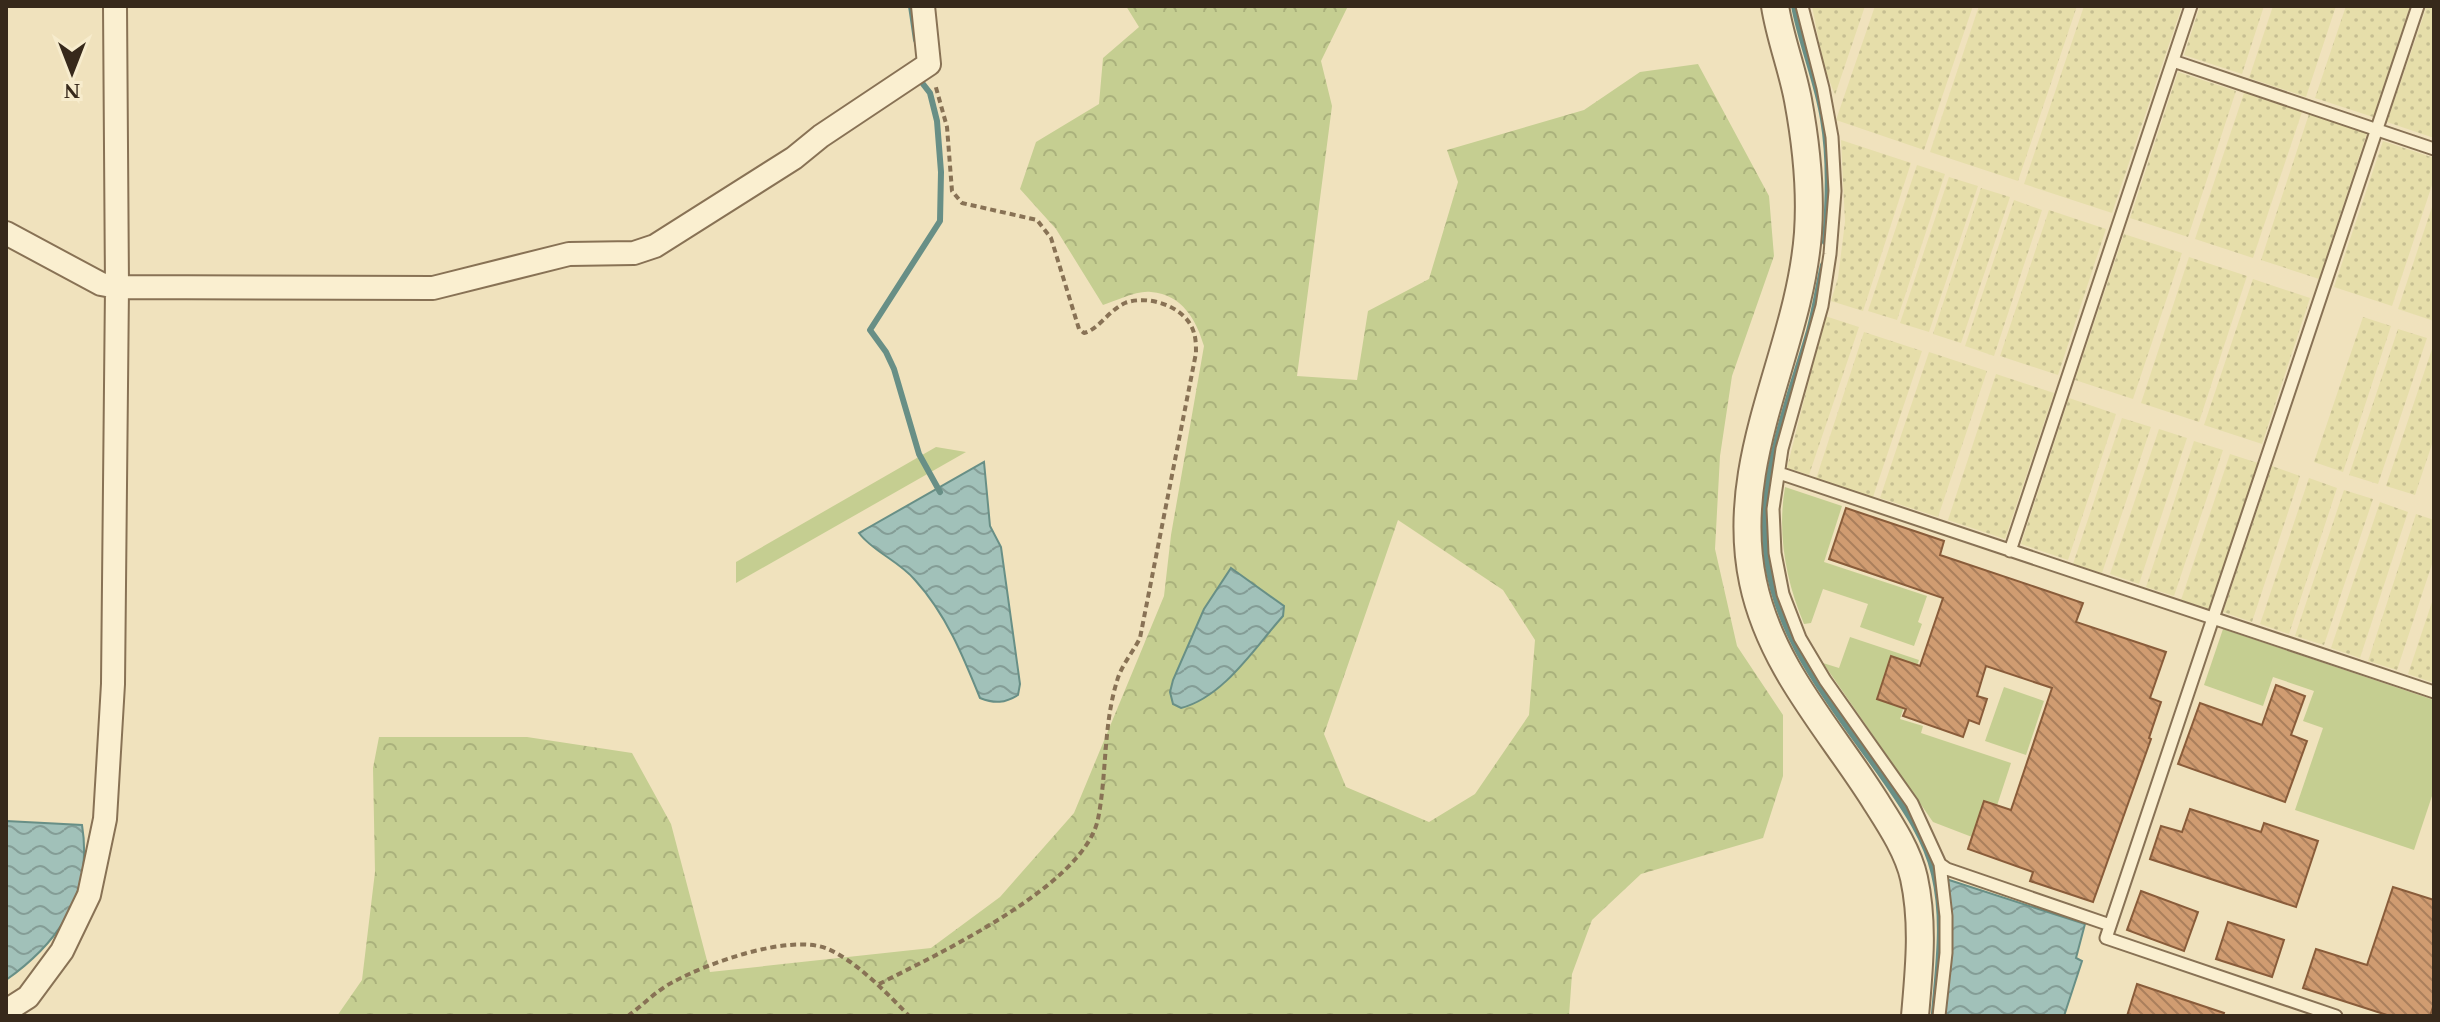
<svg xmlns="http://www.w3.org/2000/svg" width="2440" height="1022" viewBox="0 0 2440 1022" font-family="Georgia,serif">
<defs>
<pattern id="farmland-dots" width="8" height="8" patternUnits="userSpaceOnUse" patternTransform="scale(2)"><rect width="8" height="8" fill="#e6deaa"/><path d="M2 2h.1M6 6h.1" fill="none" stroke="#c6be92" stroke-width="1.8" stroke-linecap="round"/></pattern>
<pattern id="forest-crowns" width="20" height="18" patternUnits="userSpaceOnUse" patternTransform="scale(2)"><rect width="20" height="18" fill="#c5ce91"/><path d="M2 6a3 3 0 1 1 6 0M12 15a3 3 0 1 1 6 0" fill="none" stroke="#aab17c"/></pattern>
<pattern id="water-waves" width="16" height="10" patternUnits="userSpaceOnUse" patternTransform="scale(2)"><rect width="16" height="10" fill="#a1c1b9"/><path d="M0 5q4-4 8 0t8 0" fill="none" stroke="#849d96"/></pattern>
<pattern id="building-back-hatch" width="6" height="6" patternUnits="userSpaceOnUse" patternTransform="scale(2)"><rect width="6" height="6" fill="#d09c71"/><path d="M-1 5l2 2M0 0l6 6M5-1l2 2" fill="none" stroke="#aa7f5c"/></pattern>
</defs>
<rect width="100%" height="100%" fill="#f0e2bd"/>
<path fill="url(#farmland-dots)" d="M 1812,6 L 1865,6 L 1835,95 L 1824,67 Z
M 1875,6 L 1973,6 L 1924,150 L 1836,120 Z
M 1979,6 L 2077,6 L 2018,181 L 1930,152 Z
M 2084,6 L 2182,6 L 2112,213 L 2024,184 Z
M 2200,6 L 2264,6 L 2242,74 L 2184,55 Z
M 2273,6 L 2336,6 L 2306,97 L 2249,78 Z
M 2346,6 L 2410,6 L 2373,117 L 2315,98 Z
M 2427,6 L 2434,6 L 2434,138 L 2387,122 Z
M 2178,72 L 2236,91 L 2188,237 L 2130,218 Z
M 2244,93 L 2302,112 L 2253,258 L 2195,239 Z
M 2309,114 L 2367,133 L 2319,279 L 2261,260 Z
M 1841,140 L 1911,163 L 1863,311 L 1831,301 L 1838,278 L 1845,222 Z
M 2383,141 L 2434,158 L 2434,179 L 2392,306 L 2334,287 Z
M 1917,165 L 1945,174 L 1897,320 L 1868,311 Z
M 1949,177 L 1978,186 L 1929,332 L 1900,323 Z
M 1981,188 L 2010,197 L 1961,343 L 1933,334 Z
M 2014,200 L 2042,210 L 1994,356 L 1965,346 Z
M 2434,201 L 2434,321 L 2398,309 Z
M 2049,210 L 2106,229 L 2058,375 L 2000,356 Z
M 2124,234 L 2182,253 L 2133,399 L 2075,380 Z
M 2189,257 L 2247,276 L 2199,422 L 2141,403 Z
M 2253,279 L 2310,298 L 2262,444 L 2204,425 Z
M 1825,316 L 1859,327 L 1809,475 L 1787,468 Z
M 2363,317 L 2391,326 L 2343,472 L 2314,462 Z
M 2398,329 L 2427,338 L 2378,484 L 2349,475 Z
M 1864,332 L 1922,351 L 1873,497 L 1816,479 Z
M 2434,343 L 2434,438 L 2415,495 L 2386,486 Z
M 1929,352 L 1987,371 L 1938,517 L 1880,498 Z
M 1996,374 L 2054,393 L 2005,539 L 1948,520 Z
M 2069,398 L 2116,414 L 2068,560 L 2021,544 Z
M 2122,418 L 2151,427 L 2102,573 L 2073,564 Z
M 2159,429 L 2187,438 L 2139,584 L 2110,574 Z
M 2194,441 L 2223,450 L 2174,596 L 2146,587 Z
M 2230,454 L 2258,463 L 2210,609 L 2181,600 Z
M 2272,466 L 2300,476 L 2252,622 L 2223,612 Z
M 2309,478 L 2337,488 L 2289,634 L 2260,624 Z
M 2344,490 L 2373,499 L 2324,645 L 2295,636 Z
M 2380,502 L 2408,512 L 2360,658 L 2331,648 Z
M 2416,514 L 2434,520 L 2434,558 L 2397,670 L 2368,661 Z
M 2434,596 L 2434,683 L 2408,674 Z"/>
<path fill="#c5ce91" d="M 936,447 L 966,452 L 736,583 L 736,562 Z
M 1785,487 L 1842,506 L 1824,562 L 1927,596 L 1918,622 L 1922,624 L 1914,646 L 1860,627 L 1868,604 L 1823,589 L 1811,623 L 1804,624 C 1786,581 1777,534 1785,487 Z
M 2223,629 L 2434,700 L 2434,790 L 2414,850 L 2295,810 L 2323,728 L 2303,721 L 2314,691 L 2273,677 L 2263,706 L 2204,685 Z
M 1850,637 L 1919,660 L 1900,719 L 1923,726 L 1921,733 L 2011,763 L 1985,842 L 1933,822 L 1823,663 L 1839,668 Z
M 2004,687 L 2044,701 L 2026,755 L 1985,741 Z"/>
<path fill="url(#forest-crowns)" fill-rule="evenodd" d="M 1126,6 L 1348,6 L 1321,61 L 1332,106 L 1297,376 L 1357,380 L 1368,311 L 1429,279 L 1458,182 L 1447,150 L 1584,110 L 1640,72 L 1698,64 L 1769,196 L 1774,256 L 1732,376 L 1720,456 L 1715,549 L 1737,646 L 1783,715 L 1783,776 L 1763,838 L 1641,874 L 1592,920 L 1572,974 L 1569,1016 L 337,1016 L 362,980 L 375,872 L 373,768 L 379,737 L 527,737 L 632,753 L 671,824 L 710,972 L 931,948 L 1000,897 L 1074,813 L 1164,596 L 1171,535 L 1204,346 C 1196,320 1183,295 1151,292 C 1137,290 1116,301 1103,305 L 1056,229 L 1020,189 L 1036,142 L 1099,104 L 1103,58 L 1139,27 ZM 1398,520 L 1503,590 L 1535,640 L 1529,715 L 1475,794 L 1429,822 L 1346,787 L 1324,734 Z"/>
<path fill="url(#water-waves)" stroke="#688f86" stroke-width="2" d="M 984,462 L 990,526 L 1001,547 L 1020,684 L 1018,695 C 1005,703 995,704 980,698 C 963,656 946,614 915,580 C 899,561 872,551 859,533 Z
M 1231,568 L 1284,606 L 1283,616 C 1255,647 1224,697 1181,708 L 1173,704 L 1170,692 L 1173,680 L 1204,609 Z
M 6,821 L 82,825 C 93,892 60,942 6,980 Z
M 1946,879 L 2085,924 L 2076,958 L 2082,961 L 2064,1016 L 1944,1016 Z"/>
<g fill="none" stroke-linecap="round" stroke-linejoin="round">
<path stroke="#688f86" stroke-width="6" d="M 911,6 L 916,40
M 1794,6 C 1801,44 1817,81 1823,119 C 1830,160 1828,202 1825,242
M 923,84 L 930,93 L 937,121 L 941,172 L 940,221 L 870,330 L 886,352 L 894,369 L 919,454 L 940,492
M 1823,265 C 1818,287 1815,309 1809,331 C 1787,406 1756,481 1767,561 C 1779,643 1834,708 1880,773 C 1902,805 1925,836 1934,874 C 1945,920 1938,966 1934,1013"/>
</g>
<path fill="url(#building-back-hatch)" stroke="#895c3a" stroke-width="2" d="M 1846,508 L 1944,541 L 1940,555 L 2083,603 L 2076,622 L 2166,652 L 2150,698 L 2161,702 L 2149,738 L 2151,739 L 2093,902 L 2030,881 L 2033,872 L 1968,849 L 1984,801 L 2011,810 L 2052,688 L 1986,666 L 1977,696 L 1987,699 L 1979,724 L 1969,720 L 1963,737 L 1903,716 L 1906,709 L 1877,699 L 1891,656 L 1920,666 L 1943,598 L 1829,559 Z
M 2276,685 L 2305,696 L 2291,735 L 2307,741 L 2285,802 L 2178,764 L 2200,703 L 2262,725 Z
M 2190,809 L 2261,832 L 2264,823 L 2318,841 L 2296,907 L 2150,859 L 2161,826 L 2182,832 Z
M 2393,887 L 2434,900 L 2434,1004 L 2430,1016 L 2390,1016 L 2303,988 L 2316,949 L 2367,965 Z
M 2141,891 L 2198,912 L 2184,951 L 2127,930 Z
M 2228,922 L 2284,940 L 2272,977 L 2216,959 Z
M 2137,984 L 2224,1013 L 2223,1016 L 2127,1016 Z"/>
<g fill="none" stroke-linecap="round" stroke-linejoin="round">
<defs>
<path id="service" d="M 1802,6 L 1823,88 L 1832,137 L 1835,191 L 1830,254 L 1822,306 L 1782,449 L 1773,509 L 1775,553 L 1783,594 L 1800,638 L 1825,680 L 1912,803 L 1940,864 L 1947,869 L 2110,925
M 2173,61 L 2434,149
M 1779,473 L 2434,692
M 2010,551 L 2191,6
M 1939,1016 L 1946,953 L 1946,916 L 1940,864
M 2336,1016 L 2106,938 L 2418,6"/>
<path id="minor" d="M 6,233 L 101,284 L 117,287 L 433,288 L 569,254 L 634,253 L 655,246 L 794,158 L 821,136 L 929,64 L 923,6
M 6,1011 L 28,997 L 62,951 L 89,895 L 105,819 L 113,684 L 117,287 L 115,6"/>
<path id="tertiary" d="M 1775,6 C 1780,38 1792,68 1798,100 C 1806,143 1811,189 1808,233 C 1799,352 1727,459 1753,582 C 1771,668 1831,730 1876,802 C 1890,824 1908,851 1914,878 C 1924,924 1919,970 1915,1016"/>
</defs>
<use href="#service" stroke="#887255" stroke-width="15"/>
<use href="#minor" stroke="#887255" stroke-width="26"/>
<use href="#tertiary" stroke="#887255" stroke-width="30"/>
<path stroke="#887255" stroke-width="4" stroke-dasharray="6 4" stroke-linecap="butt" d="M 879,984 C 936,955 1084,886 1098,819 C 1107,774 1103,726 1117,681 C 1121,666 1133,652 1140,638 L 1196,353 C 1196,347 1196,339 1194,333 C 1187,307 1149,294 1125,303 C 1109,310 1098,330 1084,333 L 1079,329 L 1051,238 L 1037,220 L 962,203 L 952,191 L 947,127 L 935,84
M 628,1016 C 643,1005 657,990 673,982 C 708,963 790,933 828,949 C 856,961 888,994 909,1016"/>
<use href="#service" stroke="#faefd0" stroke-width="11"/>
<use href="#minor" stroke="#faefd0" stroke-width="22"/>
<use href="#tertiary" stroke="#faefd0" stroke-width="26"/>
</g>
<rect width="2440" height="1022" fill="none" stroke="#37291b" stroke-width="16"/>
<g transform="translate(72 72) rotate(180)" stroke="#f7eccd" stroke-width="6" paint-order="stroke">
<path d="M0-6L14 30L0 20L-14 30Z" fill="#37291b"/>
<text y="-12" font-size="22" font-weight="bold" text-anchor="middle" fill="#37291b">N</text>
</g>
</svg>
